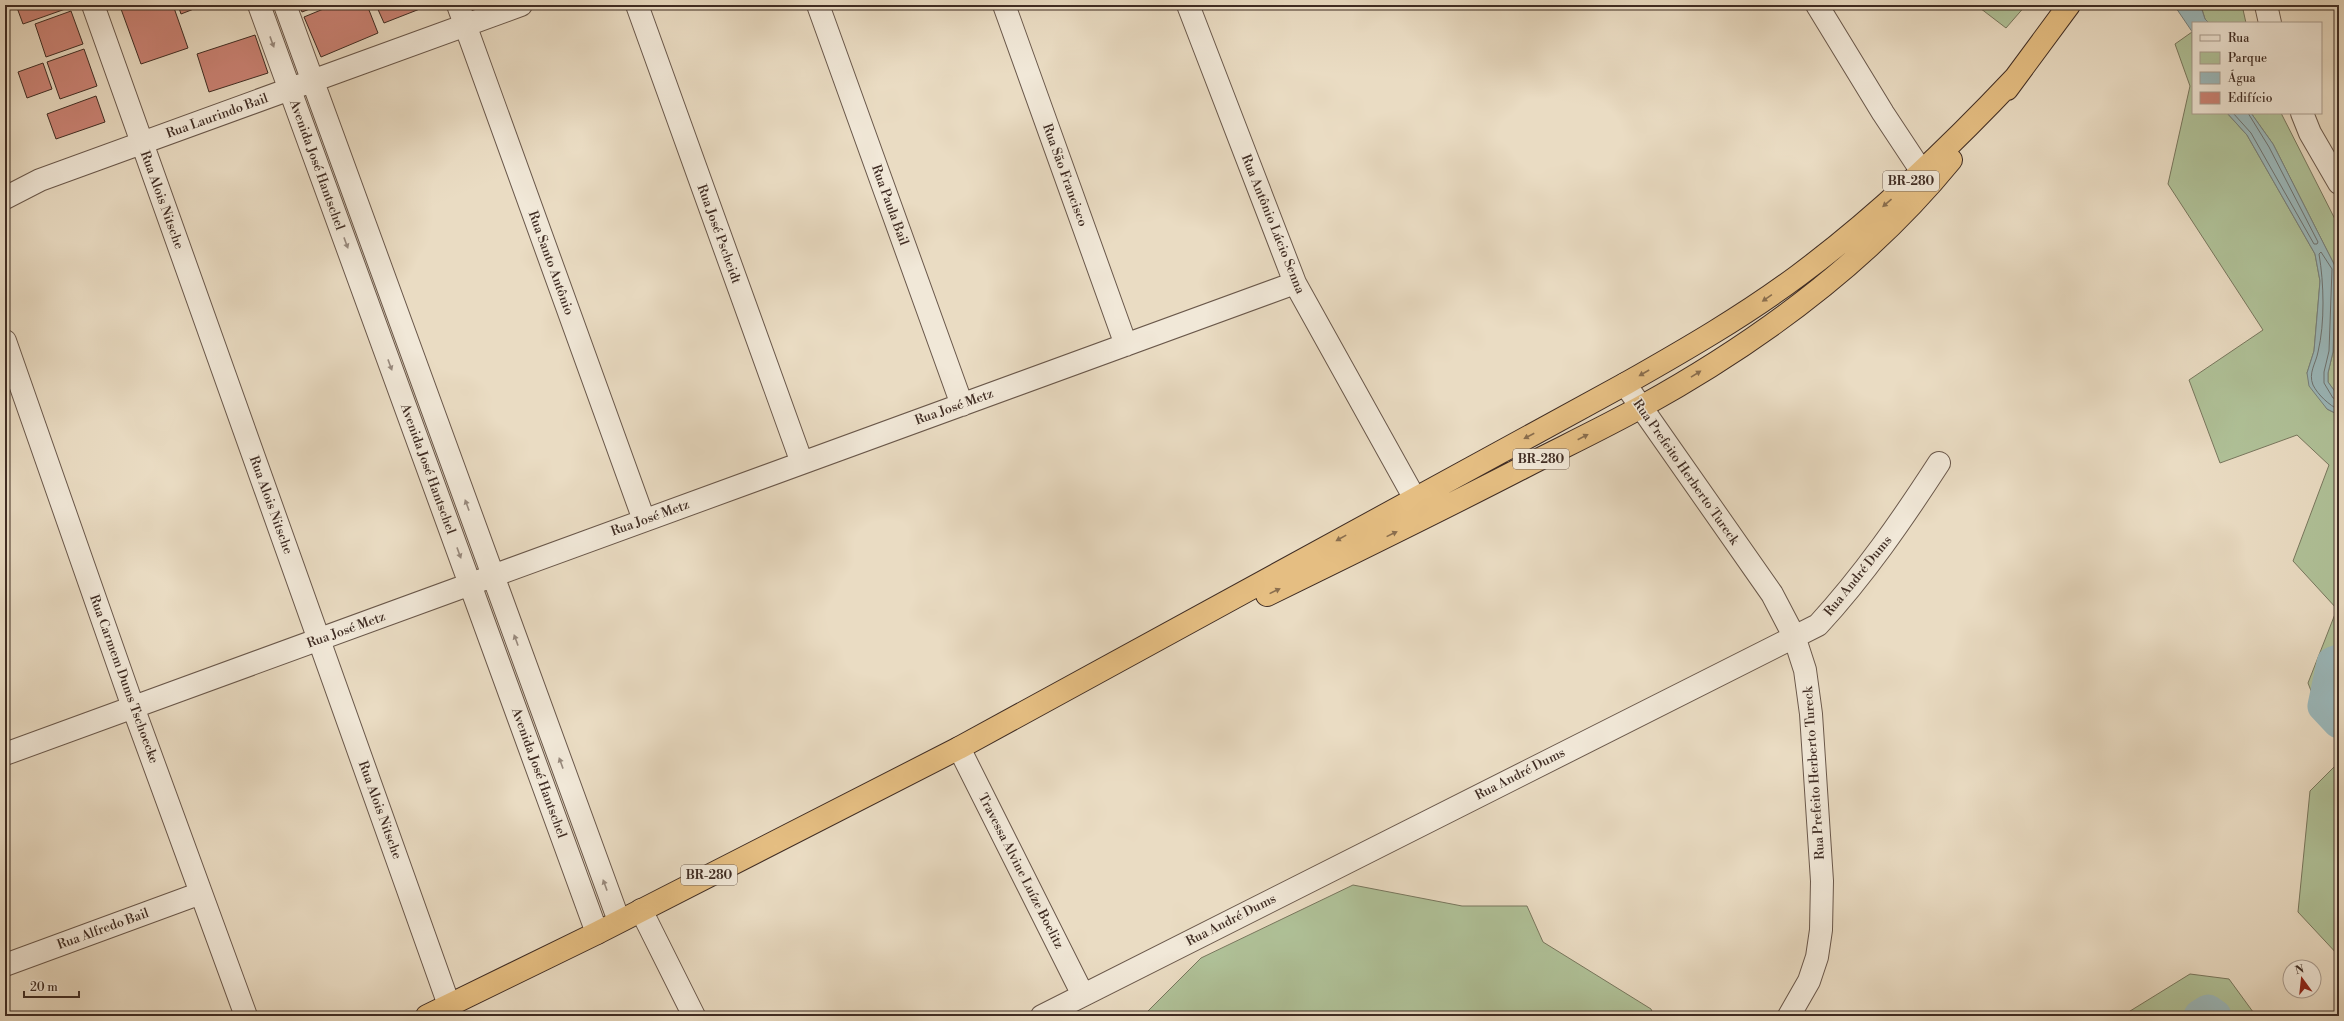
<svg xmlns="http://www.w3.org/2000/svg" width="2344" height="1021" viewBox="0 0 2344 1021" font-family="'Libre Bodoni',serif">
<rect width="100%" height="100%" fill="#eadcc3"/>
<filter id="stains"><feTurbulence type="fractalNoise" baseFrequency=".005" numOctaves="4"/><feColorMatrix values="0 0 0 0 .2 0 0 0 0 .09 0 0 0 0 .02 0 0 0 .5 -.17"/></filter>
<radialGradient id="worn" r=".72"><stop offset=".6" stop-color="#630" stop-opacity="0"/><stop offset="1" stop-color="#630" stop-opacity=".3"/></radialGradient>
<path fill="#b0c299" stroke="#78775e" d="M 1976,5 L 2026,5 L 2006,28 Z
M 2205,5 L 2242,5 L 2246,23 L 2209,23 L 2205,19 L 2202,9 Z
M 2192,32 L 2193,113 L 2227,113 L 2247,135 L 2315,254 L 2320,281 L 2318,305 L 2314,351 L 2307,373 L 2327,409 L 2339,415 L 2339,737 L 2320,714 L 2308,683 L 2337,609 L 2293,561 L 2329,465 L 2297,435 L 2220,463 L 2189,380 L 2263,330 L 2168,184 L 2190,86 L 2175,44 Z
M 2251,113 L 2281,113 L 2339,227 L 2339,397 L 2328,382 L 2328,373 L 2333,352 L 2336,268 L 2273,144 Z
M 2339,762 L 2339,956 L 2298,912 L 2310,791 Z
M 1353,885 L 1462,906 L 1527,906 L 1543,942 L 1651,1009 L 1654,1016 L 1143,1016 L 1201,958 Z
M 2190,974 L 2229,979 L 2256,1016 L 2122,1016 Z"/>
<path fill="#9bb9bc" stroke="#76817f" d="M 2174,5 L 2205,5 L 2202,10 L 2205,19 L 2209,23 L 2193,23 L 2193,33 Z
M 2227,113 L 2251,113 L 2273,144 L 2336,268 L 2333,352 L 2328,373 L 2328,382 L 2339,397 L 2339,415 L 2327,409 L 2309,386 L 2307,373 L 2314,351 L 2318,305 L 2320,281 L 2315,254 L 2247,135 Z"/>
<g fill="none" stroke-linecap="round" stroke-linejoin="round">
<path stroke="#6d7270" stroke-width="1" d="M 2233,113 L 2251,133 L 2314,244 L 2317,244 L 2318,242 L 2269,147 L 2248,113
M 2339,400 L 2333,398 L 2324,383 L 2324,372 L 2329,351 L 2332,269 L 2321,252 L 2319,254 C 2324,283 2325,323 2318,352 C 2316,363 2308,373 2313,385 C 2318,395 2329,405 2339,410"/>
<path stroke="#9bb9bc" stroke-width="33" d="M 2339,661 L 2333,663 L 2324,706 L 2339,722
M 2200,1016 L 2208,1011 L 2215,1016"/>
</g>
<path fill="#cb8375" stroke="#3f2c23" d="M 16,5 L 70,5 L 71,7 L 23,24 Z
M 133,5 L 173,5 L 188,48 L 141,64 L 121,9 Z
M 178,5 L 204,5 L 181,14 Z
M 299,5 L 320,5 L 302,12 Z
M 333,5 L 367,5 L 378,33 L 321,57 L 304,17 Z
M 376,5 L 430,5 L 384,23 Z
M 71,11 L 83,44 L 46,57 L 35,24 Z
M 255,35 L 268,73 L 209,92 L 197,54 Z
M 84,49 L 97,86 L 60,99 L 47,62 Z
M 43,63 L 52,89 L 27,98 L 18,72 Z
M 96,96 L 105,122 L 56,139 L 47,114 Z"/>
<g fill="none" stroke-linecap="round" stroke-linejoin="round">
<defs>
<path id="minor" d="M 93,5 L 449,1005
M 259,5 L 597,933
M 285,5 L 619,921
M 458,5 L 644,520
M 637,5 L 802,463
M 818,5 L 962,405
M 1004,5 L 1126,345
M 1188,5 L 1295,283 L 1424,515
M 1817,5 L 1883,113 L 1922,172
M 2266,5 L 2270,23
M 2302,113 L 2310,133 L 2339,183
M 5,198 L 40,180 L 521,5
M 5,341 L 133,707 L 246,1016
M 1625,384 L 1772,594 L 1794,636 L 1805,670 L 1811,714 L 1822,881 L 1821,930 L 1817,957 L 1809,981 L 1789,1016
M 959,748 L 1083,995
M 5,754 L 1295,283
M 641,910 L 694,1016
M 5,965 L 201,893
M 1042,1016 L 1818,625 C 1864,575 1902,520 1939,463"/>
<path id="highway" d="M 2007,89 L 2069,5
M 1267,595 C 1353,553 1439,511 1524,467 C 1563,447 1603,428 1641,407 C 1757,343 1867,263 1951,160
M 427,1016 L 597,933 L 959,748 L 1625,384 C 1685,350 1744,316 1799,275 C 1877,217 1948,149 2015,78"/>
</defs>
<use href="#minor" stroke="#6a584b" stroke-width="24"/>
<use href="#highway" stroke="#3f2c23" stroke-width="24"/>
<use href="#minor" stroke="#f1e8d8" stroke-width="22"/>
<use href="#highway" stroke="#e5be82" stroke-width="22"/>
</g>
<defs><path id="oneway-solid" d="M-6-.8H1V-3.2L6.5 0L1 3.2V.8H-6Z"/></defs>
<g fill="#988a7e">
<use href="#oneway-solid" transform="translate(272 42) rotate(70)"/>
<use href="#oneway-solid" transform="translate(346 243) rotate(70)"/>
<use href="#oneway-solid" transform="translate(390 365) rotate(70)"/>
<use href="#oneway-solid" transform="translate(467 505) rotate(-110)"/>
<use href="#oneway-solid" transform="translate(459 553) rotate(70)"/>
<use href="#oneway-solid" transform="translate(516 640) rotate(-110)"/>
<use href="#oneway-solid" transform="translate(561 763) rotate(-110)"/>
<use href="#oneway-solid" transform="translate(605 885) rotate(-110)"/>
</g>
<g fill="#8a6e4e">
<use href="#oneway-solid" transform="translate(1887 203) rotate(139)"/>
<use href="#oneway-solid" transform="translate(1767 298) rotate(145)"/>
<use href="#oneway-solid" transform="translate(1644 373) rotate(150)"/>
<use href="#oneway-solid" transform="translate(1696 374) rotate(-32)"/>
<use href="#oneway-solid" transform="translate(1529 436) rotate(152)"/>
<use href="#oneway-solid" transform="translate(1583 437) rotate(-27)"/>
<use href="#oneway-solid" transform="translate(1392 534) rotate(-26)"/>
<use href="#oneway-solid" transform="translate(1341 538) rotate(151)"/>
<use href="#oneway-solid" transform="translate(1275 591) rotate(-26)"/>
</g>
<g text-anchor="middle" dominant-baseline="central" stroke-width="3" stroke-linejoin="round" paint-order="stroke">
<g fill="#f1e8d8" stroke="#746459" stroke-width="1">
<rect x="1883" y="171" width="56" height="20" rx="3"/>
<rect x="1513" y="449" width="56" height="20" rx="3"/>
<rect x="681" y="865" width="56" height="20" rx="3"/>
</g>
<g font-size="12" font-weight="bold" fill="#3f2c23">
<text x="1911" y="181">BR-280</text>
<text x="1541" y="459">BR-280</text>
<text x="709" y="875">BR-280</text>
</g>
<g font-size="13" fill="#3f2c23" stroke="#f1e8d8">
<text transform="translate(217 116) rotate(-20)">Rua Laurindo Bail</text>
<text transform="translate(317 165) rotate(70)">Avenida José Hantschel</text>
<text transform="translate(1065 175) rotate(70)">Rua São Francisco</text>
<text transform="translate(162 200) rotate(70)">Rua Alois Nitsche</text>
<text transform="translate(890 205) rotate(70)">Rua Paula Bail</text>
<text transform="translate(1273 224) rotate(68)">Rua Antônio Lúcio Senna</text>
<text transform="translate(719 234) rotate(70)">Rua José Pscheidt</text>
<text transform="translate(551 263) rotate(70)">Rua Santo Antônio</text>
<text transform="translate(954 407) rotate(-20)">Rua José Metz</text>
<text transform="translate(428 469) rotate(70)">Avenida José Hantschel</text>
<text transform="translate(1686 472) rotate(55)">Rua Prefeito Herberto Tureck</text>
<text transform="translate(271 505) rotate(70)">Rua Alois Nitsche</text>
<text transform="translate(650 518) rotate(-20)">Rua José Metz</text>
<text transform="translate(1858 576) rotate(-51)">Rua André Dums</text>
<text transform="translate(346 630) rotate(-20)">Rua José Metz</text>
<text transform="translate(124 679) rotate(70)">Rua Carmem Dums Tschoecke</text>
<text transform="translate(539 773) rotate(70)">Avenida José Hantschel</text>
<text transform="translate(1814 773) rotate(-94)">Rua Prefeito Herberto Tureck</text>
<text transform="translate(1520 774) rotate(-27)">Rua André Dums</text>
<text transform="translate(380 810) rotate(70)">Rua Alois Nitsche</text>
<text transform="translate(1021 871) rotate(63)">Travessa Alvine Luíze Boelitz</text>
<text transform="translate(1231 920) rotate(-27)">Rua André Dums</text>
<text transform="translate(103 929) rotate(-20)">Rua Alfredo Bail</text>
</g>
</g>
<rect width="2344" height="1021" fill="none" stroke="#eadcc3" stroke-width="20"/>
<rect x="6" y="6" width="2332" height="1009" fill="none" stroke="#3f2c23" stroke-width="2"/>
<rect x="10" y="10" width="2324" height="1001" fill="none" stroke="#3f2c23"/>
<rect x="2192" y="22" width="130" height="92" fill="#f1e8d8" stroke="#aa9d90"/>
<rect x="2200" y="35" width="20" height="6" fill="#f1e8d8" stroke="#aa9d90"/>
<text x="2228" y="42" font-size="12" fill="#3f2c23">Rua</text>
<rect x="2200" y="52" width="20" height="12" fill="#b0c299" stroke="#aa9d90"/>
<text x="2228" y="62" font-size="12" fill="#3f2c23">Parque</text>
<rect x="2200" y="72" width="20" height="12" fill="#9bb9bc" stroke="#aa9d90"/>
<text x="2228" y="82" font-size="12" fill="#3f2c23">Água</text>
<rect x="2200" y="92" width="20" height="12" fill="#cb8375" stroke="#aa9d90"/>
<text x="2228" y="102" font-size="12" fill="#3f2c23">Edifício</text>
<g transform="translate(2302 979) rotate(345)"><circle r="19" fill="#f1e8d8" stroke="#aa9d90"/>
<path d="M0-3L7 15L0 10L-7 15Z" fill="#8f2418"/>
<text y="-6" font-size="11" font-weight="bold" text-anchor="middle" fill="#3f2c23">N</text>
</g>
<path d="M24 991v6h55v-6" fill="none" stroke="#3f2c23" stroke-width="2"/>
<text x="30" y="991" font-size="12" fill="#3f2c23" stroke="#f1e8d8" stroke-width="3" paint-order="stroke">20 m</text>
<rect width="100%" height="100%" filter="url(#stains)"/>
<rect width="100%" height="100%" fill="url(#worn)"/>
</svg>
